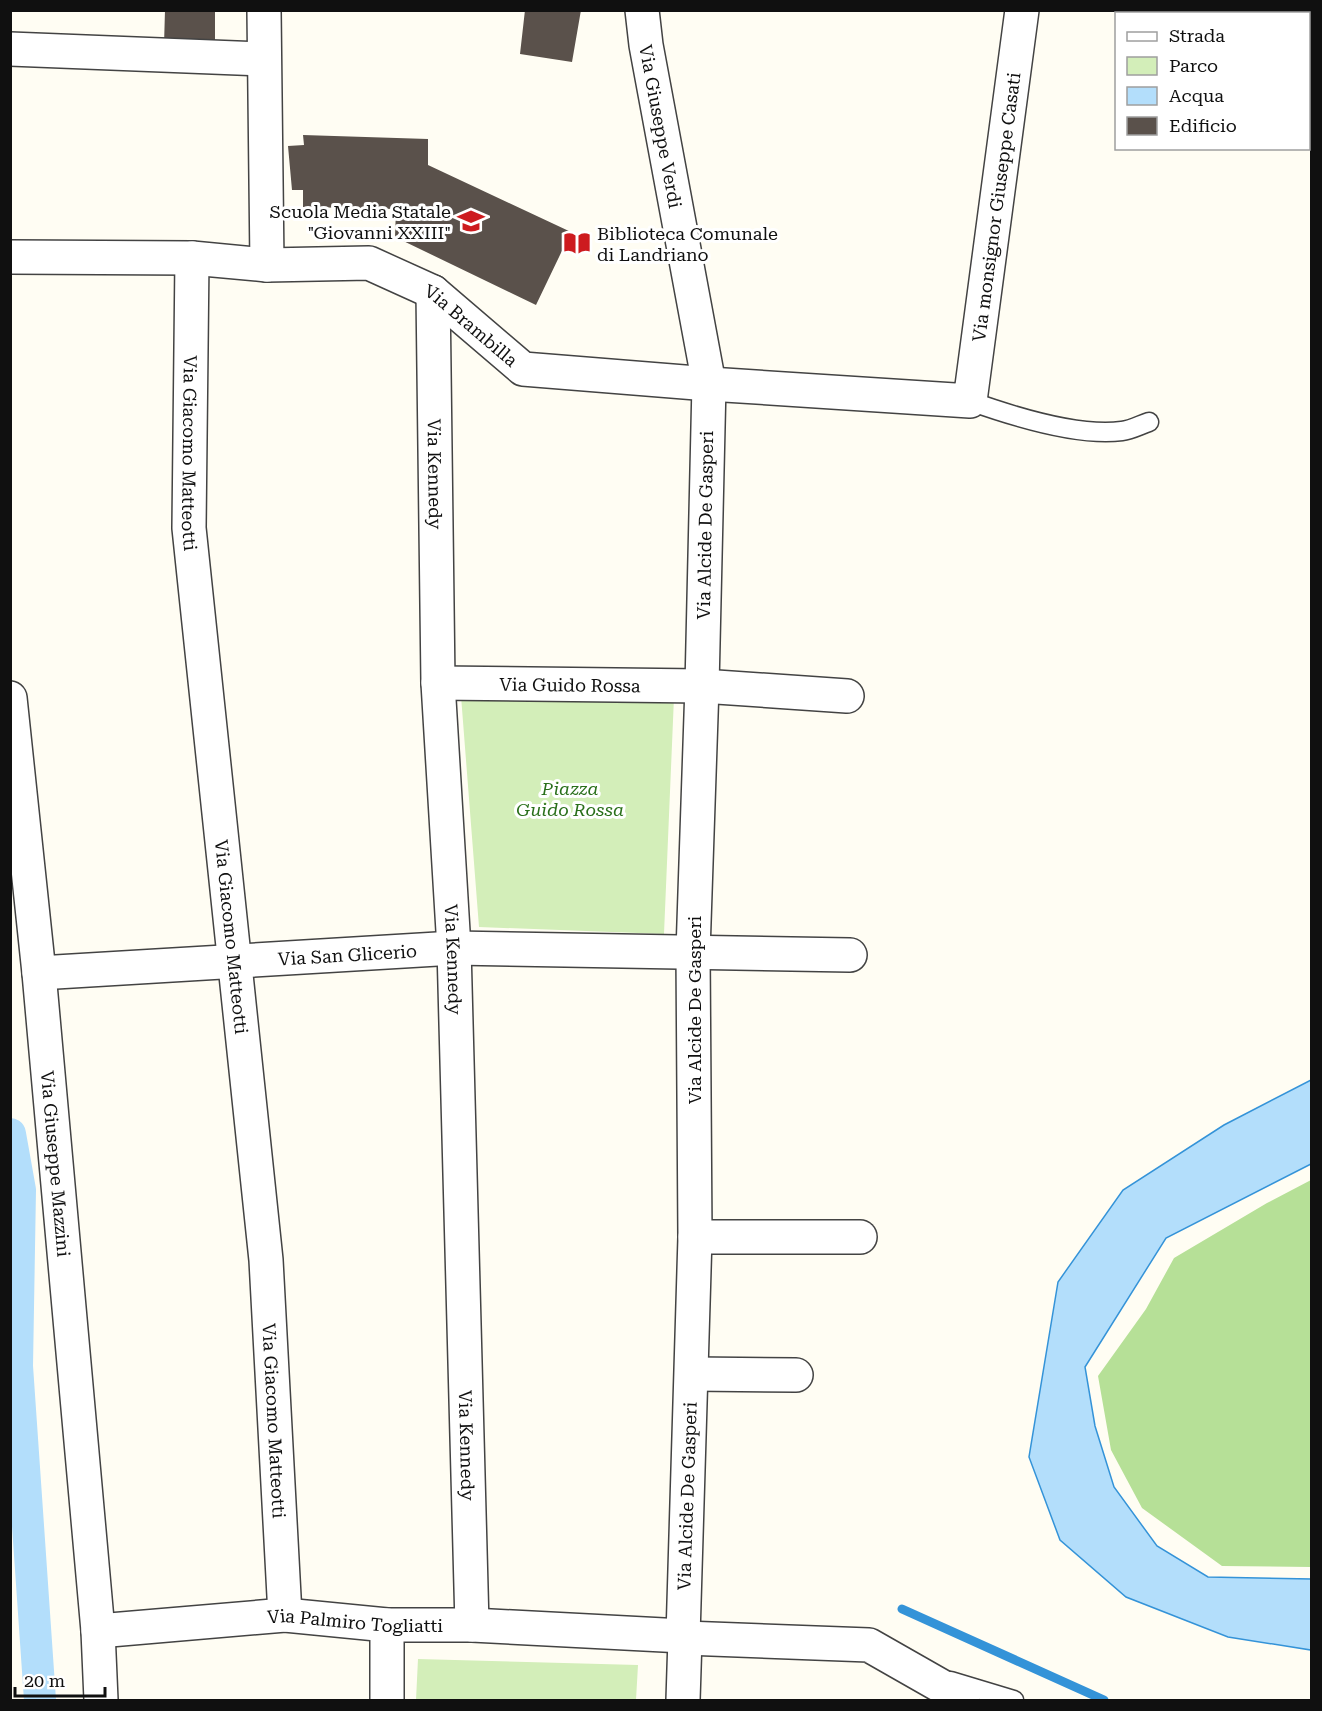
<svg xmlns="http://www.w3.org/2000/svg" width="1322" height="1711" viewBox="0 0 1322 1711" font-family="'Roboto Serif',serif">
<rect width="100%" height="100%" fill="#fffdf3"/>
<path fill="#d3eeb9" d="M 461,696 L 674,697 L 664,934 L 479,927 Z
M 418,1659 L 638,1665 L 636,1700 L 416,1700 Z"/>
<path fill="#b6e097" d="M 1311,1180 L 1311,1567 L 1222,1566 L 1142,1508 L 1111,1450 L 1098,1376 L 1146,1309 L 1174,1258 L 1267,1203 Z"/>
<path fill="#b3defb" stroke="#3493d8" stroke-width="1.5" d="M 1311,1080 L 1311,1164 L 1166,1238 L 1085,1367 L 1095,1426 L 1114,1487 L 1157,1546 L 1208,1577 L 1311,1579 L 1311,1650 L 1228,1637 L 1126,1597 L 1060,1540 L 1029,1457 L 1058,1282 L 1123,1190 L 1224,1125 Z"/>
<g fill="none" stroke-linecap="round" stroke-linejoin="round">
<path stroke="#3493d8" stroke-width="9" d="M 902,1609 L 1104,1700"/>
<path stroke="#b3defb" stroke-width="32" d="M 10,1134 L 20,1190 L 17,1366 L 40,1700"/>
</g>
<path fill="#5a514b" d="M 165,10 L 215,10 L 215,48 L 164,45 Z
M 525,10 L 581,10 L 572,62 L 520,54 Z
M 303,135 L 428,139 L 428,165 L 571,232 L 536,305 L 395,237 L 396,209 L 303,207 L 303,190 L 292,190 L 288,146 L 304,145 Z"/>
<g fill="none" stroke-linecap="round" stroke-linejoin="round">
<defs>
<path id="service" d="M 970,401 C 1012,416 1078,437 1122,431 C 1131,430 1140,425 1149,422
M 951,1681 L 1014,1700"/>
<g id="minor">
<path d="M 264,10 L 267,265"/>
<path id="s1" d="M 642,10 L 646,45 L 709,384 L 702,686 L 693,952 L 695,1237 L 683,1636 L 685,1638 L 683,1700"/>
<path d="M 10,49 L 264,59"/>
<path id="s2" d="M 10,257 L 192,258 L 267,265 L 369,263 L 433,292 L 523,369 L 709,384 L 970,401 L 1022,10"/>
<path id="s3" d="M 192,258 L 189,528 L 266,1260 L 285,1615"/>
<path id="s4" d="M 433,292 L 438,683 L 454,948 L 472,1625"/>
<path id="s5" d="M 438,683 L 702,686 L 847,696"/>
<path id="s6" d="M 10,698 L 39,973 L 98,1631 L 101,1700"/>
<path id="s7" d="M 39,973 L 454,948 L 850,955"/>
<path d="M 695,1237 L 860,1237"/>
<path d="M 692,1374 L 796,1375"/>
<path id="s8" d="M 98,1631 L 285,1615 L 387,1625 L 472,1625 L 683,1636"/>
<path d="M 685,1638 L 869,1645 L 948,1690 L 963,1700"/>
<path d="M 387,1700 L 387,1625"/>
</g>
</defs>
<use href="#service" stroke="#434343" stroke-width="21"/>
<use href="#minor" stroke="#434343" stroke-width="36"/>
<use href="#service" stroke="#fff" stroke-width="18"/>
<use href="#minor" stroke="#fff" stroke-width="33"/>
</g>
<defs>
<symbol id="school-bare" viewBox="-9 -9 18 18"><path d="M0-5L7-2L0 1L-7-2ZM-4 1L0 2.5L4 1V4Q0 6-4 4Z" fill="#cd1b1f" stroke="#fff" stroke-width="2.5" paint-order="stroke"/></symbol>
<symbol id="library-bare" viewBox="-9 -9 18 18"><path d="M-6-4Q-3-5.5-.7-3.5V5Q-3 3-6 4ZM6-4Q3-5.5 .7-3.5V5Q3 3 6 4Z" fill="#cd1b1f" stroke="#fff" stroke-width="2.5" paint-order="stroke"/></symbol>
</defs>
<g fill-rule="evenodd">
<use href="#school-bare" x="452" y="202" width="38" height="38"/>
<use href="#library-bare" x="558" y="224" width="38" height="38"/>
</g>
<g text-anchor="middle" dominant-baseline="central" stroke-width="6" stroke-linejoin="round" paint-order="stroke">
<g font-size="18" fill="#101010" stroke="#fff">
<text stroke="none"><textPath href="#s1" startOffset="118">Via Giuseppe Verdi</textPath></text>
<text stroke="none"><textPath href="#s2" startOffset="1192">Via monsignor Giuseppe Casati</textPath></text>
<text stroke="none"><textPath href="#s2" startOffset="480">Via Brambilla</textPath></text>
<text stroke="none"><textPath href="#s3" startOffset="195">Via Giacomo Matteotti</textPath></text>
<text stroke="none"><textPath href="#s4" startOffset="182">Via Kennedy</textPath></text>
<text transform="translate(705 525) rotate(-89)">Via Alcide De Gasperi</text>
<text stroke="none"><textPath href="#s5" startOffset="132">Via Guido Rossa</textPath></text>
<text stroke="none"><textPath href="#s3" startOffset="681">Via Giacomo Matteotti</textPath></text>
<text stroke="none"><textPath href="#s7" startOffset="309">Via San Glicerio</textPath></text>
<text stroke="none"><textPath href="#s4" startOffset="668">Via Kennedy</textPath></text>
<text transform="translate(694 1010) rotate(-90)">Via Alcide De Gasperi</text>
<text stroke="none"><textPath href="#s6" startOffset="468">Via Giuseppe Mazzini</textPath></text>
<text stroke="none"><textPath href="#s3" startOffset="1167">Via Giacomo Matteotti</textPath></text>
<text stroke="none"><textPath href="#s4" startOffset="1154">Via Kennedy</textPath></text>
<text transform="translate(687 1496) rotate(-88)">Via Alcide De Gasperi</text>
<text stroke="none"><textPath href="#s8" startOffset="258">Via Palmiro Togliatti</textPath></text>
</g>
<g font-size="18" fill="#101010" stroke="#fff" text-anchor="end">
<text x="451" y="211">Scuola Media Statale<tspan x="451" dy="21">"Giovanni XXIII"</tspan></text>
<text x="597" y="233" text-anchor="start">Biblioteca Comunale<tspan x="597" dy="21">di Landriano</tspan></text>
</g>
<g font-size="18" font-style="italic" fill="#296f1a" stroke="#fff">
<text x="570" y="788">Piazza<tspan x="570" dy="21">Guido Rossa</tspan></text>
</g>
</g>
<rect width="1322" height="1711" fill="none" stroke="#101010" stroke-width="24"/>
<rect x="1115" y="12" width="195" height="138" fill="#ffffff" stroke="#9f9f9f" stroke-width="1.5"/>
<rect x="1127" y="32" width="30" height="9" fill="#ffffff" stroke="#9f9f9f" stroke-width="1.5"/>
<text x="1169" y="42" font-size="18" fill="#101010">Strada</text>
<rect x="1127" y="57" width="30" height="18" fill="#d3eeb9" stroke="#9f9f9f" stroke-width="1.5"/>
<text x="1169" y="72" font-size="18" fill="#101010">Parco</text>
<rect x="1127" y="87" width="30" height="18" fill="#b3defb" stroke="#9f9f9f" stroke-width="1.5"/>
<text x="1169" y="102" font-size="18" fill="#101010">Acqua</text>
<rect x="1127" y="117" width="30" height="18" fill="#5a514b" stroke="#9f9f9f" stroke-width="1.5"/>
<text x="1169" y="132" font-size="18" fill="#101010">Edificio</text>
<path d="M15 1687v9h90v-9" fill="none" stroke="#101010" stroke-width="3"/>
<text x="24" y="1687" font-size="18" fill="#101010" stroke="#ffffff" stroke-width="4.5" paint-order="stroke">20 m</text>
</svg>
